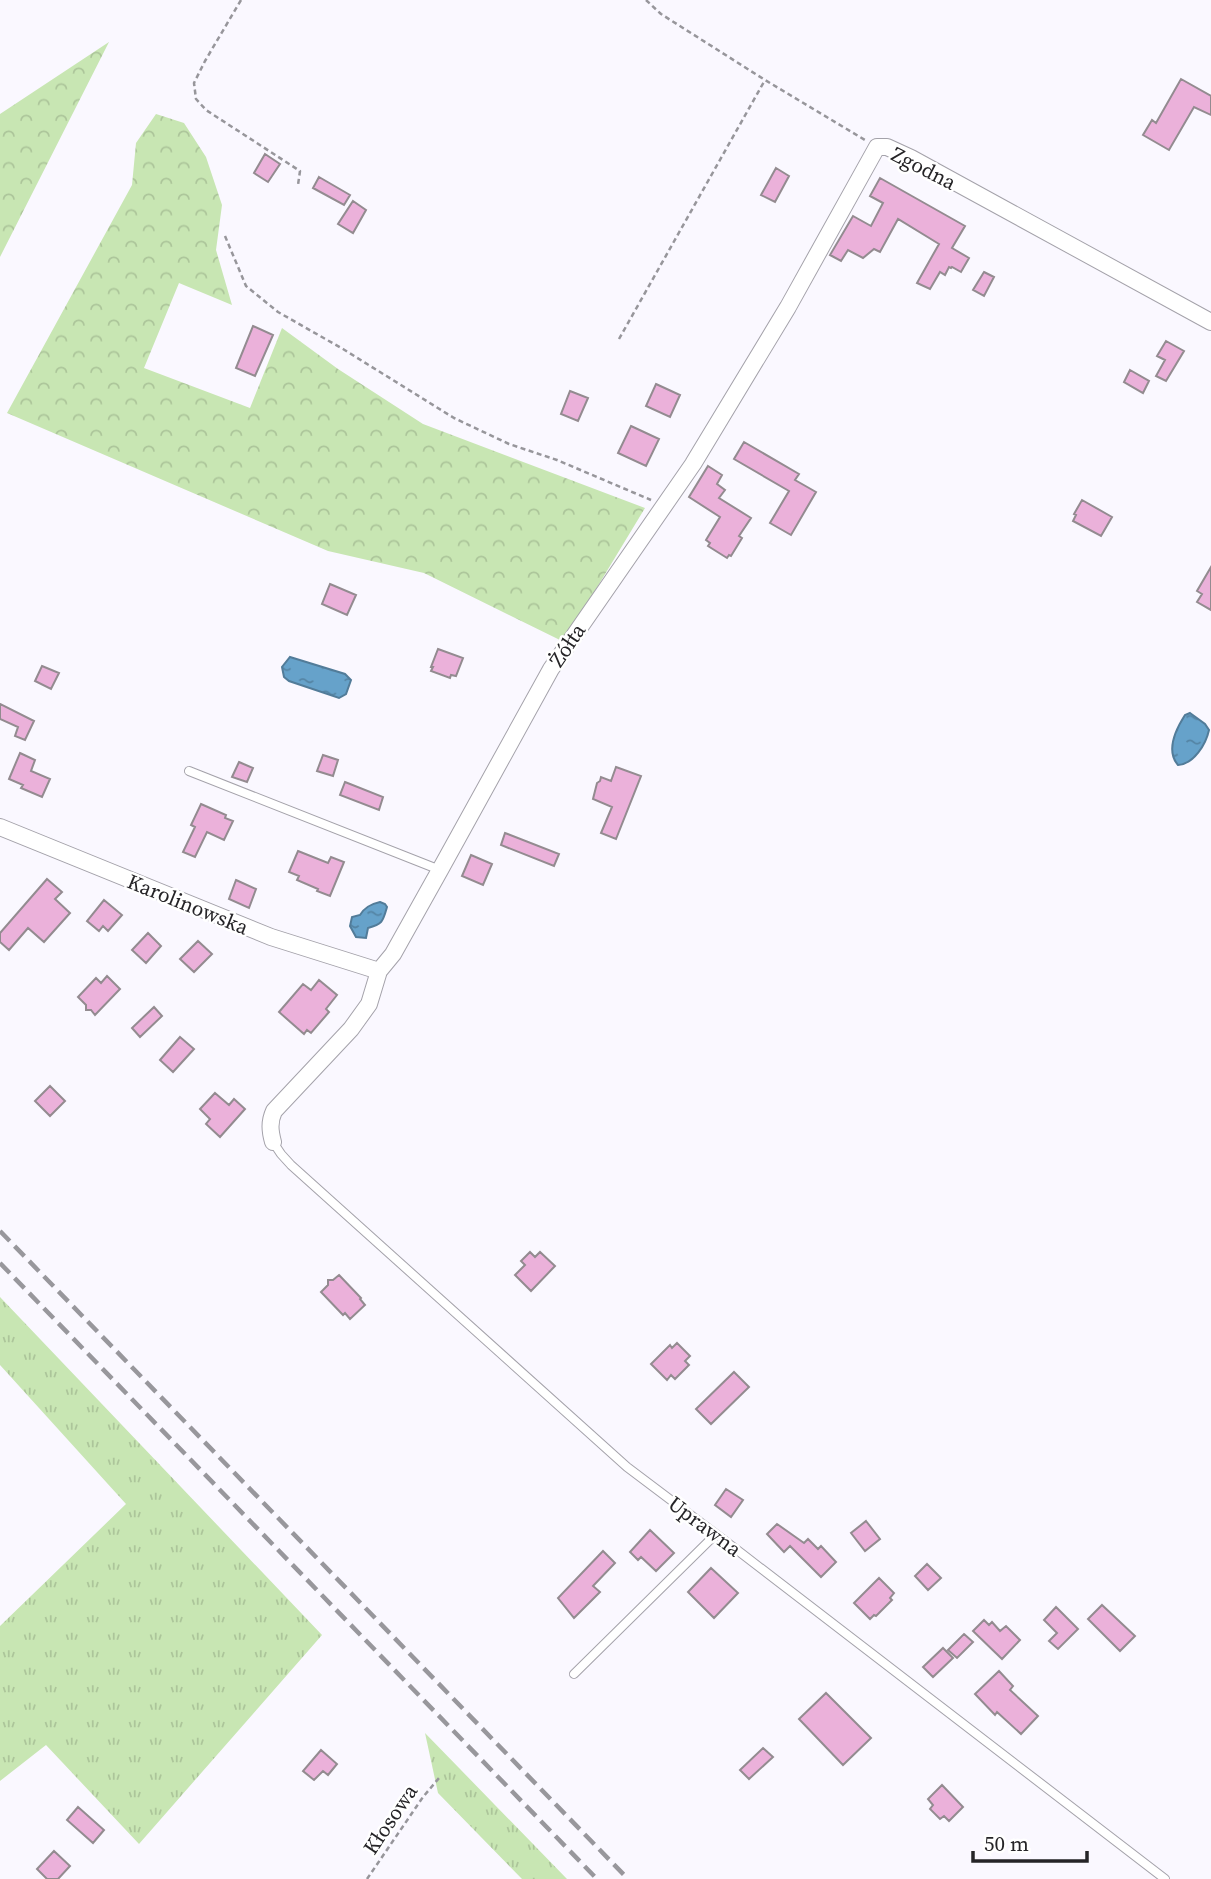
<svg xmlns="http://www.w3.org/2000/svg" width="1211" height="1879" viewBox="0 0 1211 1879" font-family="'Source Serif 4',serif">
<defs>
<pattern id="grass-tufts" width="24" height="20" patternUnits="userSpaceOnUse" patternTransform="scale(1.75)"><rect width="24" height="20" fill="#c8e6b3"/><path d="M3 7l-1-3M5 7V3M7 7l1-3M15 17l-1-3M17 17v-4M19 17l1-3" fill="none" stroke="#acc59a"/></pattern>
<pattern id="forest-crowns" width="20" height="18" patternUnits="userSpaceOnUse" patternTransform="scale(1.75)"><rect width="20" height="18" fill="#c8e6b3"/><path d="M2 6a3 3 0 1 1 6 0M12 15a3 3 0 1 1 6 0" fill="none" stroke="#acc59a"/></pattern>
<pattern id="water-ripples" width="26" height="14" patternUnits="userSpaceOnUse" patternTransform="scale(1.75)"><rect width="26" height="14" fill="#66a2ca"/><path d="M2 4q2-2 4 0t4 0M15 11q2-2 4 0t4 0" fill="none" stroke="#5484a4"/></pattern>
</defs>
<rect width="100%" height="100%" fill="#faf8ff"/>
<path fill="url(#grass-tufts)" d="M 0,1297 L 322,1635 L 139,1844 L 46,1745 L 0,1781 L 0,1626 L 126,1504 L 0,1365 Z
M 425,1733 L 567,1879 L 522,1879 L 438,1793 Z"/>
<path fill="url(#forest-crowns)" d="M 109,42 L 0,257 L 0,114 Z
M 156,114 L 184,123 L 206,157 L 222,205 L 216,250 L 232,305 L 179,283 L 144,368 L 250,408 L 282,328 L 338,369 L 423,424 L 645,508 L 564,642 L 424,573 L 328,551 L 7,413 L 132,185 L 136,143 Z"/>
<path fill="url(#water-ripples)" stroke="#527c99" stroke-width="2" d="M 290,657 L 345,674 L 351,680 L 346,694 L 339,698 L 289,681 L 284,677 L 282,667 Z
M 1190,713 L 1205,724 L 1209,730 C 1206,744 1194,764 1178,765 C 1165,750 1176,729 1185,715 Z
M 380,902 L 385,904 L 387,907 C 383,921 383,924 368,928 L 366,938 L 356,937 L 350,926 L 352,917 L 360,915 C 365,907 371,904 380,902 Z"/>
<path fill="#ebb1da" stroke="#938b90" stroke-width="2" d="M 1181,79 L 1211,96 L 1211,115 L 1194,107 L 1169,150 L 1143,135 L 1152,120 L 1156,123 Z
M 265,154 L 280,164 L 268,182 L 254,173 Z
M 776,168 L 789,176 L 775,202 L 761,195 Z
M 319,177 L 350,195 L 344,205 L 313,188 Z
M 880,178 L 965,226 L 952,248 L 969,258 L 961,272 L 952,267 L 951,268 L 949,267 L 945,275 L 940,272 L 930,289 L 917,283 L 939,244 L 898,219 L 880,252 L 874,249 L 863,258 L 848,250 L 841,261 L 830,255 L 853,216 L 871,226 L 883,203 L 870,196 Z
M 353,201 L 366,210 L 353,233 L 338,224 Z
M 984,272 L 994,277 L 984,296 L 973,290 Z
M 253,326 L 273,335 L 255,376 L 236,368 Z
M 1166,341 L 1184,351 L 1166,381 L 1156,376 L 1165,360 L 1157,356 Z
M 1130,370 L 1149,381 L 1143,393 L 1124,382 Z
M 656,384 L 680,395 L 670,417 L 646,406 Z
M 570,391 L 588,398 L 578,421 L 561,414 Z
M 631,426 L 659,439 L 646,466 L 618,453 Z
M 744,442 L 799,474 L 795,480 L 816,492 L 791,535 L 770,523 L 789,491 L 734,459 Z
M 708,466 L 722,475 L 717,484 L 725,490 L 719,498 L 751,518 L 739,536 L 742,538 L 731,556 L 729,555 L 727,558 L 708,546 L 710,543 L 706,540 L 720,517 L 689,497 Z
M 1082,500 L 1112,517 L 1101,536 L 1073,521 L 1076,515 L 1074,514 Z
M 1211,567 L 1211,610 L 1197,602 L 1202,594 L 1197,591 Z
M 330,584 L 356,595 L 347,615 L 322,604 Z
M 438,649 L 463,658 L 456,676 L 451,675 L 450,678 L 431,671 L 433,667 L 431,667 Z
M 42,666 L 59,673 L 51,689 L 35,681 Z
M 0,704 L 34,721 L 25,740 L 15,736 L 18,727 L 0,719 Z
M 20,753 L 35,760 L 31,771 L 50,779 L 42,797 L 21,788 L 23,785 L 9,779 Z
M 323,755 L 338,760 L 333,776 L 317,771 Z
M 239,762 L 253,768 L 247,782 L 232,777 Z
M 616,767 L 641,776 L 616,839 L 601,833 L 612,807 L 593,799 L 597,783 L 600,781 L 601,777 L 611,781 Z
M 345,782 L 383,797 L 379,810 L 340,795 Z
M 201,804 L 226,815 L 225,818 L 233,821 L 224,840 L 207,832 L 195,857 L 183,852 L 195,827 L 191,825 Z
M 505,833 L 559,854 L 554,866 L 501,845 Z
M 298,851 L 328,863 L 331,857 L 344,862 L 330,896 L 317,891 L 318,889 L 297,880 L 299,876 L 289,872 Z
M 471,855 L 492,864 L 483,885 L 462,876 Z
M 47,879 L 62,892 L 55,899 L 70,913 L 44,942 L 28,928 L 9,950 L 0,942 L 0,933 Z
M 236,880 L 256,889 L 249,908 L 229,899 Z
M 104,900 L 122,915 L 108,931 L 103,926 L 99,931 L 87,921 Z
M 148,933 L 161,946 L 146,963 L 132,950 Z
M 198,941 L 212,954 L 194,972 L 180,959 Z
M 107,976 L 120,989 L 95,1015 L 91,1010 L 86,1010 L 86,1005 L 78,997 L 96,978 L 101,983 Z
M 319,980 L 337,995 L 326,1009 L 329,1012 L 311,1033 L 307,1030 L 304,1034 L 279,1012 L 303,984 L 311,990 Z
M 154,1007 L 162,1016 L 140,1037 L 132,1028 Z
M 180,1037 L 194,1049 L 173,1072 L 160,1060 Z
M 50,1086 L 65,1101 L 50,1116 L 35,1101 Z
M 215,1093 L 229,1105 L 234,1099 L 245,1109 L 220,1137 L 206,1124 L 210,1119 L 200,1109 Z
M 530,1252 L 535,1257 L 540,1252 L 555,1266 L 531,1291 L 515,1275 L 525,1265 L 521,1261 Z
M 339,1275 L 361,1298 L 360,1299 L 365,1305 L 350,1319 L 345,1313 L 343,1315 L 321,1292 L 328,1285 L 328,1280 L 333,1280 Z
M 677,1343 L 690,1356 L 685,1361 L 689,1365 L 675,1379 L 671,1375 L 667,1380 L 651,1364 L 670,1345 L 672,1348 Z
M 734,1372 L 749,1387 L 711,1424 L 696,1409 Z
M 726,1489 L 743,1500 L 731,1517 L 715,1505 Z
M 866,1521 L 880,1539 L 865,1551 L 851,1533 Z
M 777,1524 L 804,1543 L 808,1539 L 818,1549 L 821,1546 L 836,1562 L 821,1577 L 790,1546 L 784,1552 L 767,1534 Z
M 650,1530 L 674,1553 L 656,1571 L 641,1557 L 638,1560 L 630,1552 Z
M 603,1551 L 615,1563 L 593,1586 L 600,1592 L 574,1618 L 558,1598 Z
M 927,1564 L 941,1578 L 928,1590 L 915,1576 Z
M 711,1568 L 738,1593 L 714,1618 L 688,1592 Z
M 879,1578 L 894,1593 L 890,1598 L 892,1600 L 876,1616 L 874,1615 L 870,1619 L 854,1603 Z
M 1102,1605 L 1135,1636 L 1120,1651 L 1088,1619 Z
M 1056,1607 L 1078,1629 L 1058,1649 L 1049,1641 L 1057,1633 L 1044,1620 Z
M 984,1620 L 989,1625 L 992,1622 L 1000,1631 L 1006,1626 L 1020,1640 L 1002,1659 L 973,1631 Z
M 964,1634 L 973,1642 L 957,1658 L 948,1650 Z
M 943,1648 L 953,1658 L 933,1677 L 923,1667 Z
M 999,1671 L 1013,1686 L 1010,1690 L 1038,1716 L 1021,1734 L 997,1712 L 995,1715 L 975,1694 Z
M 826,1693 L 871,1738 L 843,1765 L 799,1719 Z
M 763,1748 L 773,1757 L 749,1779 L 740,1770 Z
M 321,1750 L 337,1764 L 328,1775 L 323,1771 L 314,1780 L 303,1771 Z
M 942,1785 L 963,1807 L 949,1821 L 944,1816 L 940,1819 L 930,1809 L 933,1805 L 928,1799 Z
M 78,1807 L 104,1830 L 93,1843 L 67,1820 Z
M 54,1851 L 70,1866 L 58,1879 L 47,1879 L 37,1869 Z"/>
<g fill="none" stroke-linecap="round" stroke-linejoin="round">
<defs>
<path id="service" d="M 189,771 L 440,870
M 273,1142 L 281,1154 L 291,1165 L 627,1467 L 741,1553 L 1165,1879
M 574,1674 L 716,1534"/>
<path id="minor" d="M 0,827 L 271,937 L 379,971
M 273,1142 C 270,1131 269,1122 274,1111 L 351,1029 L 369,1004 L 379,971 L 393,954 L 440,870 L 551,669 L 693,464 L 788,307 L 877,147 L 887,147 L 911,158 L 1211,322"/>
</defs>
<use href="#service" stroke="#a4a2aa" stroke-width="10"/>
<use href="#minor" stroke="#a4a2aa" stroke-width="18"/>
<path stroke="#97969b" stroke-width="2.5" stroke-dasharray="5 3.5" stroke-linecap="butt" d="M 241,0 L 205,61 L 194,83 L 196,99 L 206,110 L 300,171 L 298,185
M 646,0 L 661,14 L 765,80 L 865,140
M 225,236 L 246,286 L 278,312 L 343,349 L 454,418 L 509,444 L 557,460 L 651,500
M 619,339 L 765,80
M 367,1879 L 423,1797 L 439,1778"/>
<use href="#service" stroke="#fff" stroke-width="8"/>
<use href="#minor" stroke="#fff" stroke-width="16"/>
<path stroke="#98979c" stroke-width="4.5" stroke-dasharray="14 7" stroke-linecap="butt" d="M 0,1231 L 628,1879
M 0,1263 L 597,1879"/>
</g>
<g text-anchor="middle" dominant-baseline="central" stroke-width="5" stroke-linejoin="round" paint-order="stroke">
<g font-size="21" fill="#252427" stroke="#fff">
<text transform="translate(924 168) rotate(27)">Zgodna</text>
<text transform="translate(567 645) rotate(-56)">Żółta</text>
<text transform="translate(188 904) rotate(22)">Karolinowska</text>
<text transform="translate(705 1526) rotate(37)">Uprawna</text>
<text transform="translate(390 1819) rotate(-56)">Kłosowa</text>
</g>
</g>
<path d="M973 1851v10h114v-10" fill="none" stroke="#252427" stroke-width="3.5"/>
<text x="984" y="1851" font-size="21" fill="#252427" stroke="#ffffff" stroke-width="5" paint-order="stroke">50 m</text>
</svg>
